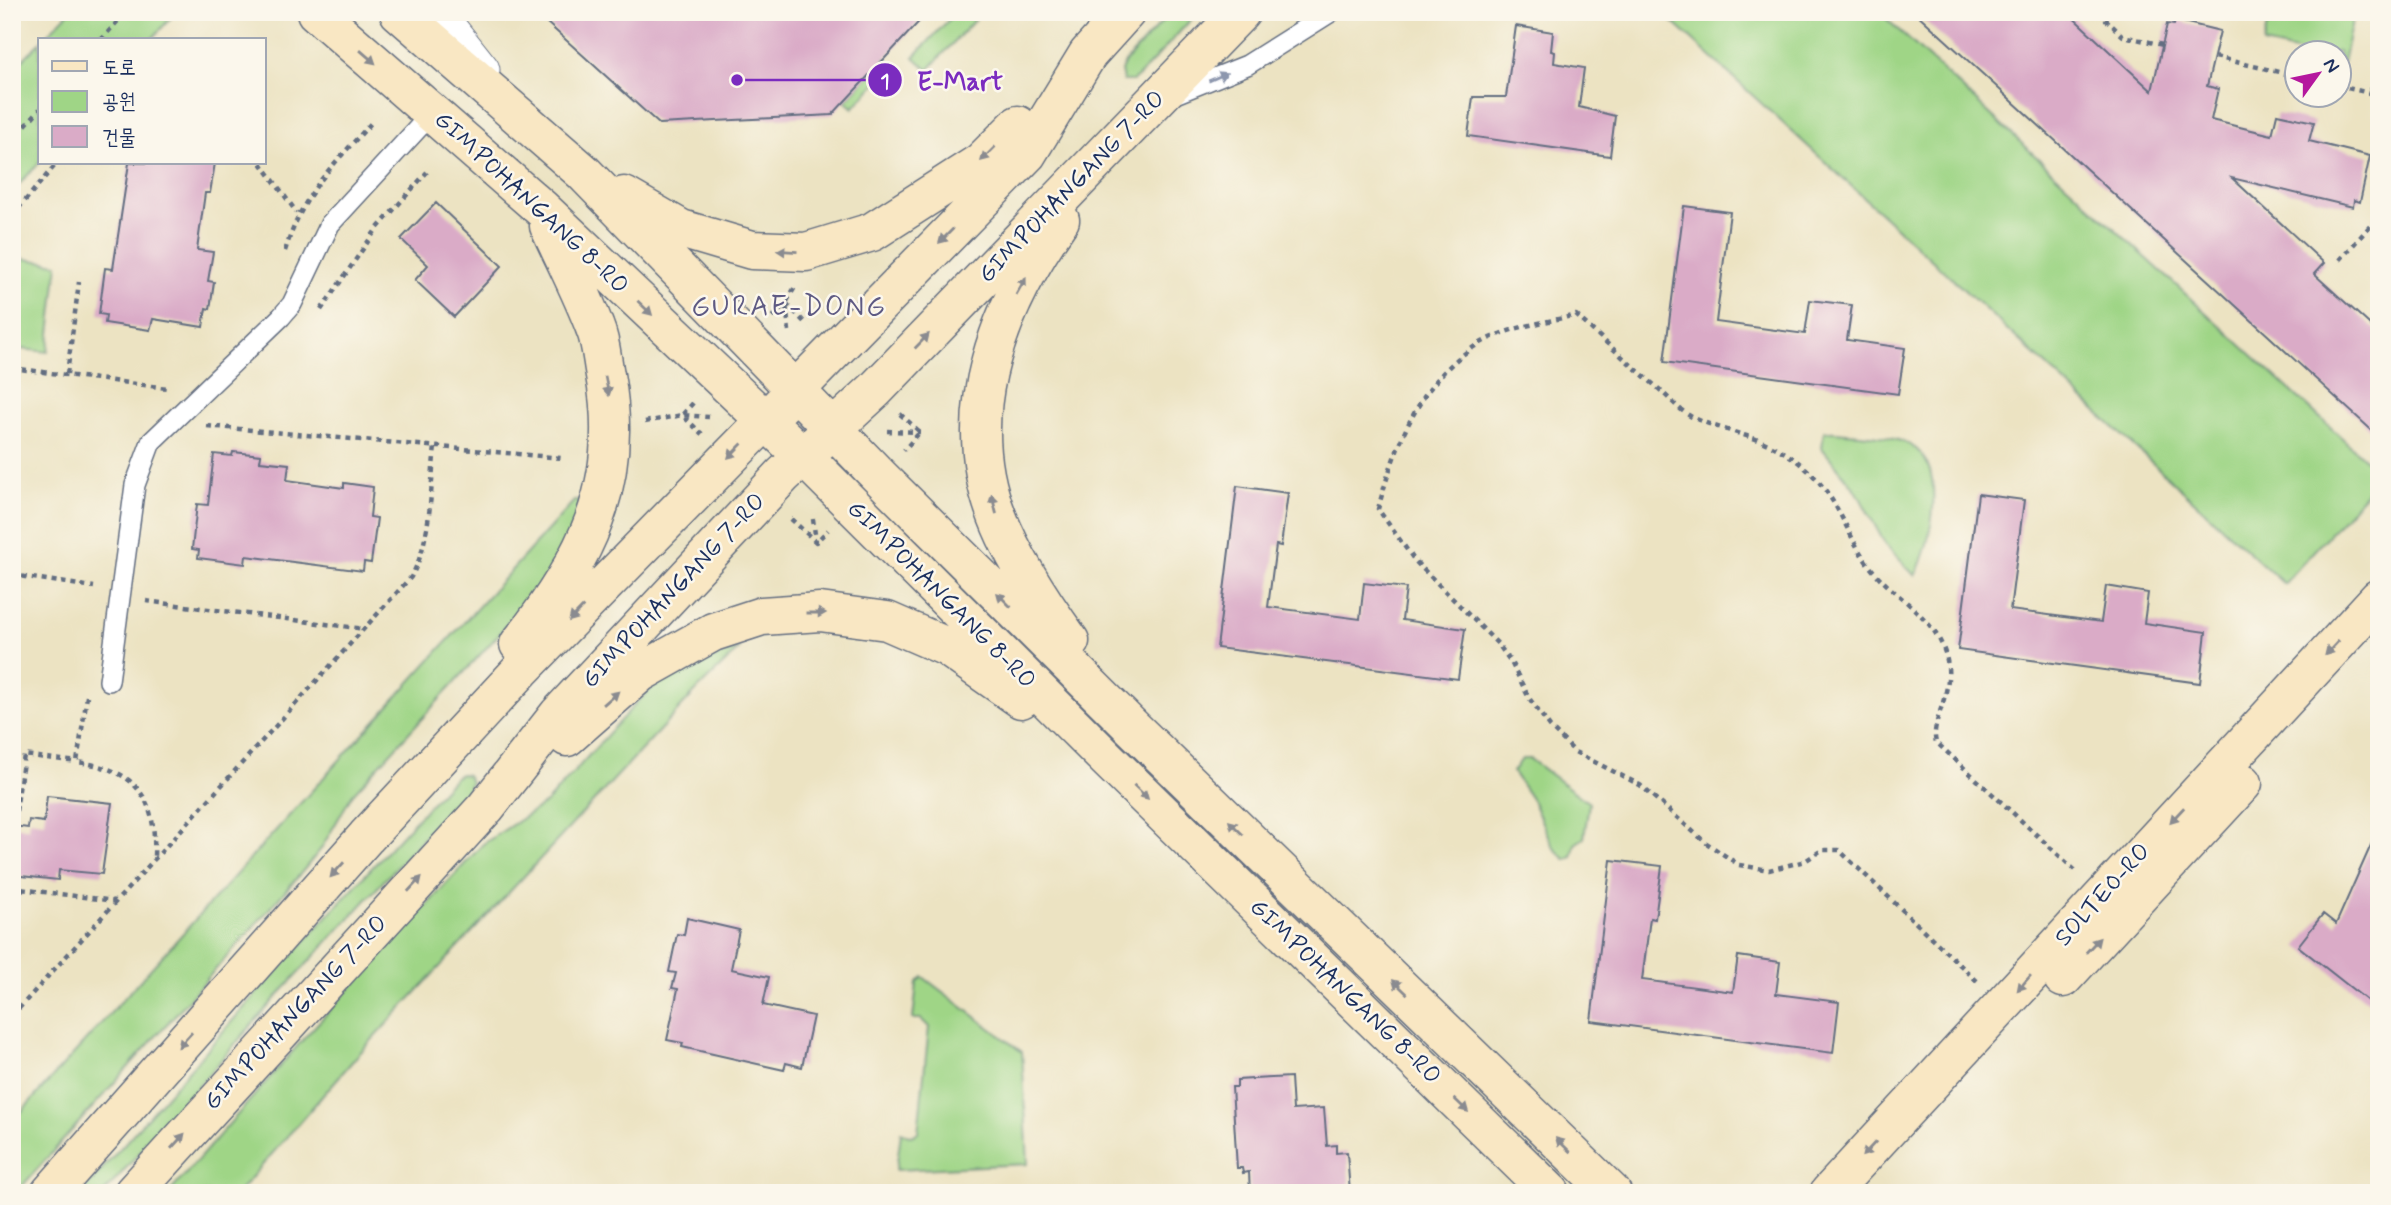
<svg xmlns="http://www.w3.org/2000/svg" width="2391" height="1205" viewBox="0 0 2391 1205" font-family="Mynerve,'Poor Story',sans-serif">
<rect width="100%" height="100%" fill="#fbf7ec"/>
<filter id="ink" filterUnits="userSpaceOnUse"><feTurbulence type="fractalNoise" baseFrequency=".0143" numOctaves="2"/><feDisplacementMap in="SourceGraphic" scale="14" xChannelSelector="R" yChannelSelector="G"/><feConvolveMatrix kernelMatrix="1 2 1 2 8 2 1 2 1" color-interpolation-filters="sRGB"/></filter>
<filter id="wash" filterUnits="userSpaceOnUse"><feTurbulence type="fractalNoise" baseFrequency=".00686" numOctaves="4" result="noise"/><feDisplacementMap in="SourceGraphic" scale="28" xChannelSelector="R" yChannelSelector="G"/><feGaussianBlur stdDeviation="1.57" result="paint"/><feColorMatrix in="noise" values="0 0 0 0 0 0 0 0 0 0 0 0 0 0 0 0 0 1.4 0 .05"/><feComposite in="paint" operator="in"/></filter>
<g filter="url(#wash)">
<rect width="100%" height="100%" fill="#ece3c2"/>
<path fill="#9fd586" stroke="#5d8272" stroke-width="2" d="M 69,12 L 176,12 L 151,40 L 42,40 Z
M 956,12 L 982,12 L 928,70 L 914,57 Z
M 1171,12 L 1198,12 L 1140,75 L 1133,81 L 1123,81 L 1121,71 L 1125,62 Z
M 1662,12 L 1879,12 L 2379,472 L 2379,479 L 2284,584 Z
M 2270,12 L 2354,12 L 2343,62 L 2339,61 L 2338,52 L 2300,52 L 2263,44 Z
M 40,42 L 40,162 L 12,192 L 12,71 Z
M 885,58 L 893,65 L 853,108 L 845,101 Z
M 12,257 L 58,264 L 48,352 L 12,348 Z
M 1824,431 C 1847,434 1890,433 1910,445 C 1949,466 1931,545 1915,576 L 1885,544 L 1856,490 L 1822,448 Z
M 574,501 L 580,501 L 576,521 L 543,586 L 352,795 L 321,849 L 297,878 L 16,1193 L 12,1193 L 12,1122 Z
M 740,648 L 698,689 L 357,1056 L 238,1193 L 169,1193 L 306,1036 L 483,844 L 547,802 L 637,702 L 666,675 Z
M 1522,759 L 1530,759 L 1589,803 L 1584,838 L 1575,844 L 1572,857 L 1566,860 L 1553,847 L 1533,802 L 1513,772 Z
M 461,774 L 467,775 L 471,782 L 467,791 L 281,992 L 104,1193 L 81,1193 L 256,994 L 455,777 Z
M 923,977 L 1022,1052 L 1028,1164 L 896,1170 L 901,1132 L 912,1136 L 918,1132 L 929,1027 L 921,1019 L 913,1019 L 917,983 Z"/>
<g id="blocks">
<path fill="#daabc7" d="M 535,12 L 928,12 L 832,115 L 659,124 Z
M 1915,12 L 2067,12 L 2152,91 L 2167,24 L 2174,25 L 2175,20 L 2220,31 L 2207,86 L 2218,89 L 2211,120 L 2272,135 L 2277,114 L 2314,122 L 2309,141 L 2370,156 L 2360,202 L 2354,200 L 2353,207 L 2232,178 L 2324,263 L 2314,274 L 2379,333 L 2379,437 Z
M 1516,26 L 1553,32 L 1551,51 L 1555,52 L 1554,63 L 1584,68 L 1579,107 L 1615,116 L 1610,156 L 1468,136 L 1473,97 L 1506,97 Z
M 129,163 L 215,163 L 210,193 L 205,193 L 197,250 L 213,252 L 208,281 L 214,282 L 210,309 L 206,308 L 203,327 L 153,319 L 150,330 L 105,323 L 106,315 L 99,314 L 105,268 L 113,269 Z
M 436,203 L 502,266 L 454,317 L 415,280 L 428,265 L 401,239 Z
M 1684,206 L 1730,212 L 1716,322 L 1805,334 L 1810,300 L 1852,305 L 1847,340 L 1905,348 L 1898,394 L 1664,362 Z
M 233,452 L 261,455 L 260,461 L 289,464 L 287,480 L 344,488 L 344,483 L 373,487 L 370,517 L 377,518 L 371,563 L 364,562 L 363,571 L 246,556 L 245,564 L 198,558 L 199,550 L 192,549 L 197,504 L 208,505 L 214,454 L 232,456 Z
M 1237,486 L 1288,493 L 1281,546 L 1276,545 L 1268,607 L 1360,619 L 1364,583 L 1406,588 L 1402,620 L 1465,629 L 1458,679 L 1217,648 Z
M 1978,494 L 2024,500 L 2010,610 L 2101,622 L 2106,586 L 2148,593 L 2144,623 L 2206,632 L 2200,683 L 1958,650 Z
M 47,796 L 112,803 L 102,874 L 59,870 L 58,880 L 12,875 L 12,826 L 28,828 L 29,820 L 44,822 Z
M 2379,827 L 2379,1010 L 2298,946 L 2323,914 L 2336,924 Z
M 1611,860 L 1662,866 L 1655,919 L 1650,918 L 1642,980 L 1733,992 L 1738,956 L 1780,962 L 1776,994 L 1839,1002 L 1833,1053 L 1591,1021 Z
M 687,918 L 739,930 L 731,969 L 769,977 L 763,1005 L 813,1016 L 802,1067 L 786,1063 L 784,1070 L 682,1047 L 683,1043 L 667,1040 L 678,989 L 672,988 L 676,973 L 669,972 L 677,934 L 684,935 Z
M 1291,1077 L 1293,1110 L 1324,1108 L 1327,1146 L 1336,1145 L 1336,1153 L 1347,1152 L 1350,1193 L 1250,1193 L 1249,1172 L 1243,1173 L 1242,1168 L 1237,1168 L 1232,1087 L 1237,1087 L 1237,1080 Z"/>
</g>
</g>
<g filter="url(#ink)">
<use href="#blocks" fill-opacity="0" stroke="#646e81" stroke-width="2"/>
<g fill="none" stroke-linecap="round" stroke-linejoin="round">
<defs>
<path id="lane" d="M 1175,94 L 1247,65 L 1331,12
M 109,681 L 135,485 L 151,442 L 281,317 L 292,304 L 330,224 L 433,112"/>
<path id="street" d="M 435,12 L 481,70"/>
<path id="secondary" d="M 316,12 L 541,208 L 803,456 L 1107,759 L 1551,1193
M 399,12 L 583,172 L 879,476 L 1133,728 L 1612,1193
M 624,196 L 681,229 L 752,250 L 806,252 L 872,232 L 981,162 L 1018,125
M 1060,220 C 1000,306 956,412 997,516 C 1013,558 1044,605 1070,641
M 519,644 C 585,561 625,484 605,375 C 602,360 601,342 595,328 C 582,293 564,259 549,226
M 567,737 L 640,673 L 713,632 L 762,616 L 820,612 L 887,621 L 947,647 L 1021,699
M 2063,978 L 2243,783
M 50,1193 L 366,837 L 521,670 L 1027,154 L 1088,54 L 1126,12
M 133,1193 L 486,807 L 559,714 L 783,475 L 875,390 L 1241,12
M 1829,1193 L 2379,598"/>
</defs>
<use href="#lane" stroke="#646e81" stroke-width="22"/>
<use href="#street" stroke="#646e81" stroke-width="39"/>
<use href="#secondary" stroke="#646e81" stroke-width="41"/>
<path stroke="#646e81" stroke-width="4.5" stroke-dasharray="5 5" stroke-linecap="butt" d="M 2098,12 L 2123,36 L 2163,45
M 101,40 L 126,12
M 2215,57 L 2296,76
M 2338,86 L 2379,95
M 2370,93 L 2379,54
M 12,140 L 40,109
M 261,163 L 297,213
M 12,216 L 57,163
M 285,251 C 305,189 330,169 372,122
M 2340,260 L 2377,218 L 2379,211
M 321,310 L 376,230 L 427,172
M 773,317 L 786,303 L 806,324
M 789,331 L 786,303 L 795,287
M 12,368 L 167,388
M 67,374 L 79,282
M 693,403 L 682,415 L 702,434
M 900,414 L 920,432 L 904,450
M 645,422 L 682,415 L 709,417
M 207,426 L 562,458
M 887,431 L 920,432
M 791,519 L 816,542 L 828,530
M 813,519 L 816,542
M 12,575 L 94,587
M 146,601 L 365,629
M 87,696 L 77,762 C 135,769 157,797 154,856
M 16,811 L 24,755 L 77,762
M 12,888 L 115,901
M 1977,981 L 1839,850 L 1822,850 L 1805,861 L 1769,870 L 1739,865 L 1705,842 L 1640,785 L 1575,752 L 1550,727 L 1529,698 L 1511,662 L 1498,644 L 1415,561 L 1378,509 C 1396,443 1422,372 1488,339 C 1515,326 1547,322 1576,315 C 1603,340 1631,365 1659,389 C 1669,398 1680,411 1692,417 C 1733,436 1765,434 1803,466 C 1843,500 1846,541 1877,575 C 1900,600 1932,617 1944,650 C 1959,689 1929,720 1936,742 L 2078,873
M 12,1016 L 411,577 C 432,540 430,489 435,447"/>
<use href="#lane" stroke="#fff" stroke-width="19"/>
<use href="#street" stroke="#fff" stroke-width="37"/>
<use href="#secondary" stroke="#f9e7c3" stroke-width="38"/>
</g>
<defs><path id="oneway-solid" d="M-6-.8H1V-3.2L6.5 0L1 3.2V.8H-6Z" transform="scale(1.75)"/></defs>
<g fill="#8a8b90">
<use href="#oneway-solid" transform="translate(368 57) rotate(41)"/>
<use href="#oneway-solid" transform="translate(988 154) rotate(135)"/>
<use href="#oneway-solid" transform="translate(946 236) rotate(135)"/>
<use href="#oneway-solid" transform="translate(787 251) rotate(-177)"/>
<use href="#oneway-solid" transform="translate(1021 286) rotate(-61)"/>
<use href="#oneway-solid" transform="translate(645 308) rotate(44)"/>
<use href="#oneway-solid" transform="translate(922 341) rotate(-46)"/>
<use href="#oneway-solid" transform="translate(607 386) rotate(79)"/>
<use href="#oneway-solid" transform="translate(735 451) rotate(135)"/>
<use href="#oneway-solid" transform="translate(994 504) rotate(-104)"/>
<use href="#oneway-solid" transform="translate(1004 600) rotate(-135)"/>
<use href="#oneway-solid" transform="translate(816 613)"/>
<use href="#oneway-solid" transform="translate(576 614) rotate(134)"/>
<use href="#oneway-solid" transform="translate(2332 648) rotate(133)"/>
<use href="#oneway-solid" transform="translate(611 698) rotate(-41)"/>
<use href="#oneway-solid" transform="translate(1141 792) rotate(44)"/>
<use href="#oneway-solid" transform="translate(2177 815) rotate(133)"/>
<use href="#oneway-solid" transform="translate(1236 828) rotate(-136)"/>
<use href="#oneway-solid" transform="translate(337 870) rotate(132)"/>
<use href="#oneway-solid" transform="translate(415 884) rotate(-47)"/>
<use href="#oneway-solid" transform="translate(2093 945) rotate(-47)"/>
<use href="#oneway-solid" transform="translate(2024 983) rotate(131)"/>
<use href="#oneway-solid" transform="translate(1400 987) rotate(-136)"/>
<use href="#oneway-solid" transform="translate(185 1040) rotate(132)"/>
<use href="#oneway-solid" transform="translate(1461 1105) rotate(44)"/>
<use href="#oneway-solid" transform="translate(178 1141) rotate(-48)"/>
<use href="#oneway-solid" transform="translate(1563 1145) rotate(-136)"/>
<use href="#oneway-solid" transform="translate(1869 1149) rotate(133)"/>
</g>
<use fill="#8d97ae" href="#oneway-solid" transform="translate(1218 77) rotate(-23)"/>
</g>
<g text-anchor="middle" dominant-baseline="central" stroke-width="5" stroke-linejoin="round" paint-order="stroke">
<g font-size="24" fill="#1b2f5e" stroke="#fbf7ec">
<text transform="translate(1072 187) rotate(-46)">GIMPOHANGANG 7-RO</text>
<text transform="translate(531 203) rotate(43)">GIMPOHANGANG 8-RO</text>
<text transform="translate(674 591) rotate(-47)">GIMPOHANGANG 7-RO</text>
<text transform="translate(941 595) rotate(45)">GIMPOHANGANG 8-RO</text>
<text transform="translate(2103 895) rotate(-48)">SOLTEO-RO</text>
<text transform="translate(1345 992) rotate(44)">GIMPOHANGANG 8-RO</text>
<text transform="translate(296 1013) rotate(-47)">GIMPOHANGANG 7-RO</text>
</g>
<g font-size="28" letter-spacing="2" fill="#5e5a83" stroke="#fbf7ec">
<text x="789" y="307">GURAE-DONG</text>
</g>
</g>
<path fill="none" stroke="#7b2cbf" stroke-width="2.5" d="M737 80L885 80"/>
<g fill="#7b2cbf" stroke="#fbf7ec" stroke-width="2.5">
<circle cx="737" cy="80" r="7"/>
<circle cx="885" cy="80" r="18"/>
</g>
<g font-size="21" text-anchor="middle" font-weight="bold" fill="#fff">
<text x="885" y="88">1</text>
</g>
<g font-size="26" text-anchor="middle" font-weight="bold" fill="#7b2cbf" stroke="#fbf7ec" stroke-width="5" stroke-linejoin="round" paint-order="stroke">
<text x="960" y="90">E-Mart</text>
</g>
<rect width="2391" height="1205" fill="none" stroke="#fbf7ec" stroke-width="42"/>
<rect x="38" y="38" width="228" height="126" fill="#fbf7ec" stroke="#a1a7b3" stroke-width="2"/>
<rect x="52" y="61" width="35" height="10" fill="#f9e7c3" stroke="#a1a7b3" stroke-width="2"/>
<text x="102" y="74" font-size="21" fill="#1b2f5e">도로</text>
<rect x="52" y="91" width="35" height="21" fill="#9fd586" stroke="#a1a7b3" stroke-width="2"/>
<text x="102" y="108" font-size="21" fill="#1b2f5e">공원</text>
<rect x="52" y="126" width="35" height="21" fill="#daabc7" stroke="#a1a7b3" stroke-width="2"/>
<text x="102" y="144" font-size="21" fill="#1b2f5e">건물</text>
<g transform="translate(2318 74) rotate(57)"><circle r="33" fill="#fbf7ec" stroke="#a1a7b3" stroke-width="2"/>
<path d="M0-5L12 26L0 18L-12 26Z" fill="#b5179e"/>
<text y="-10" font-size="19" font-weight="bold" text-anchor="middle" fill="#1b2f5e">N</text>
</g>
</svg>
